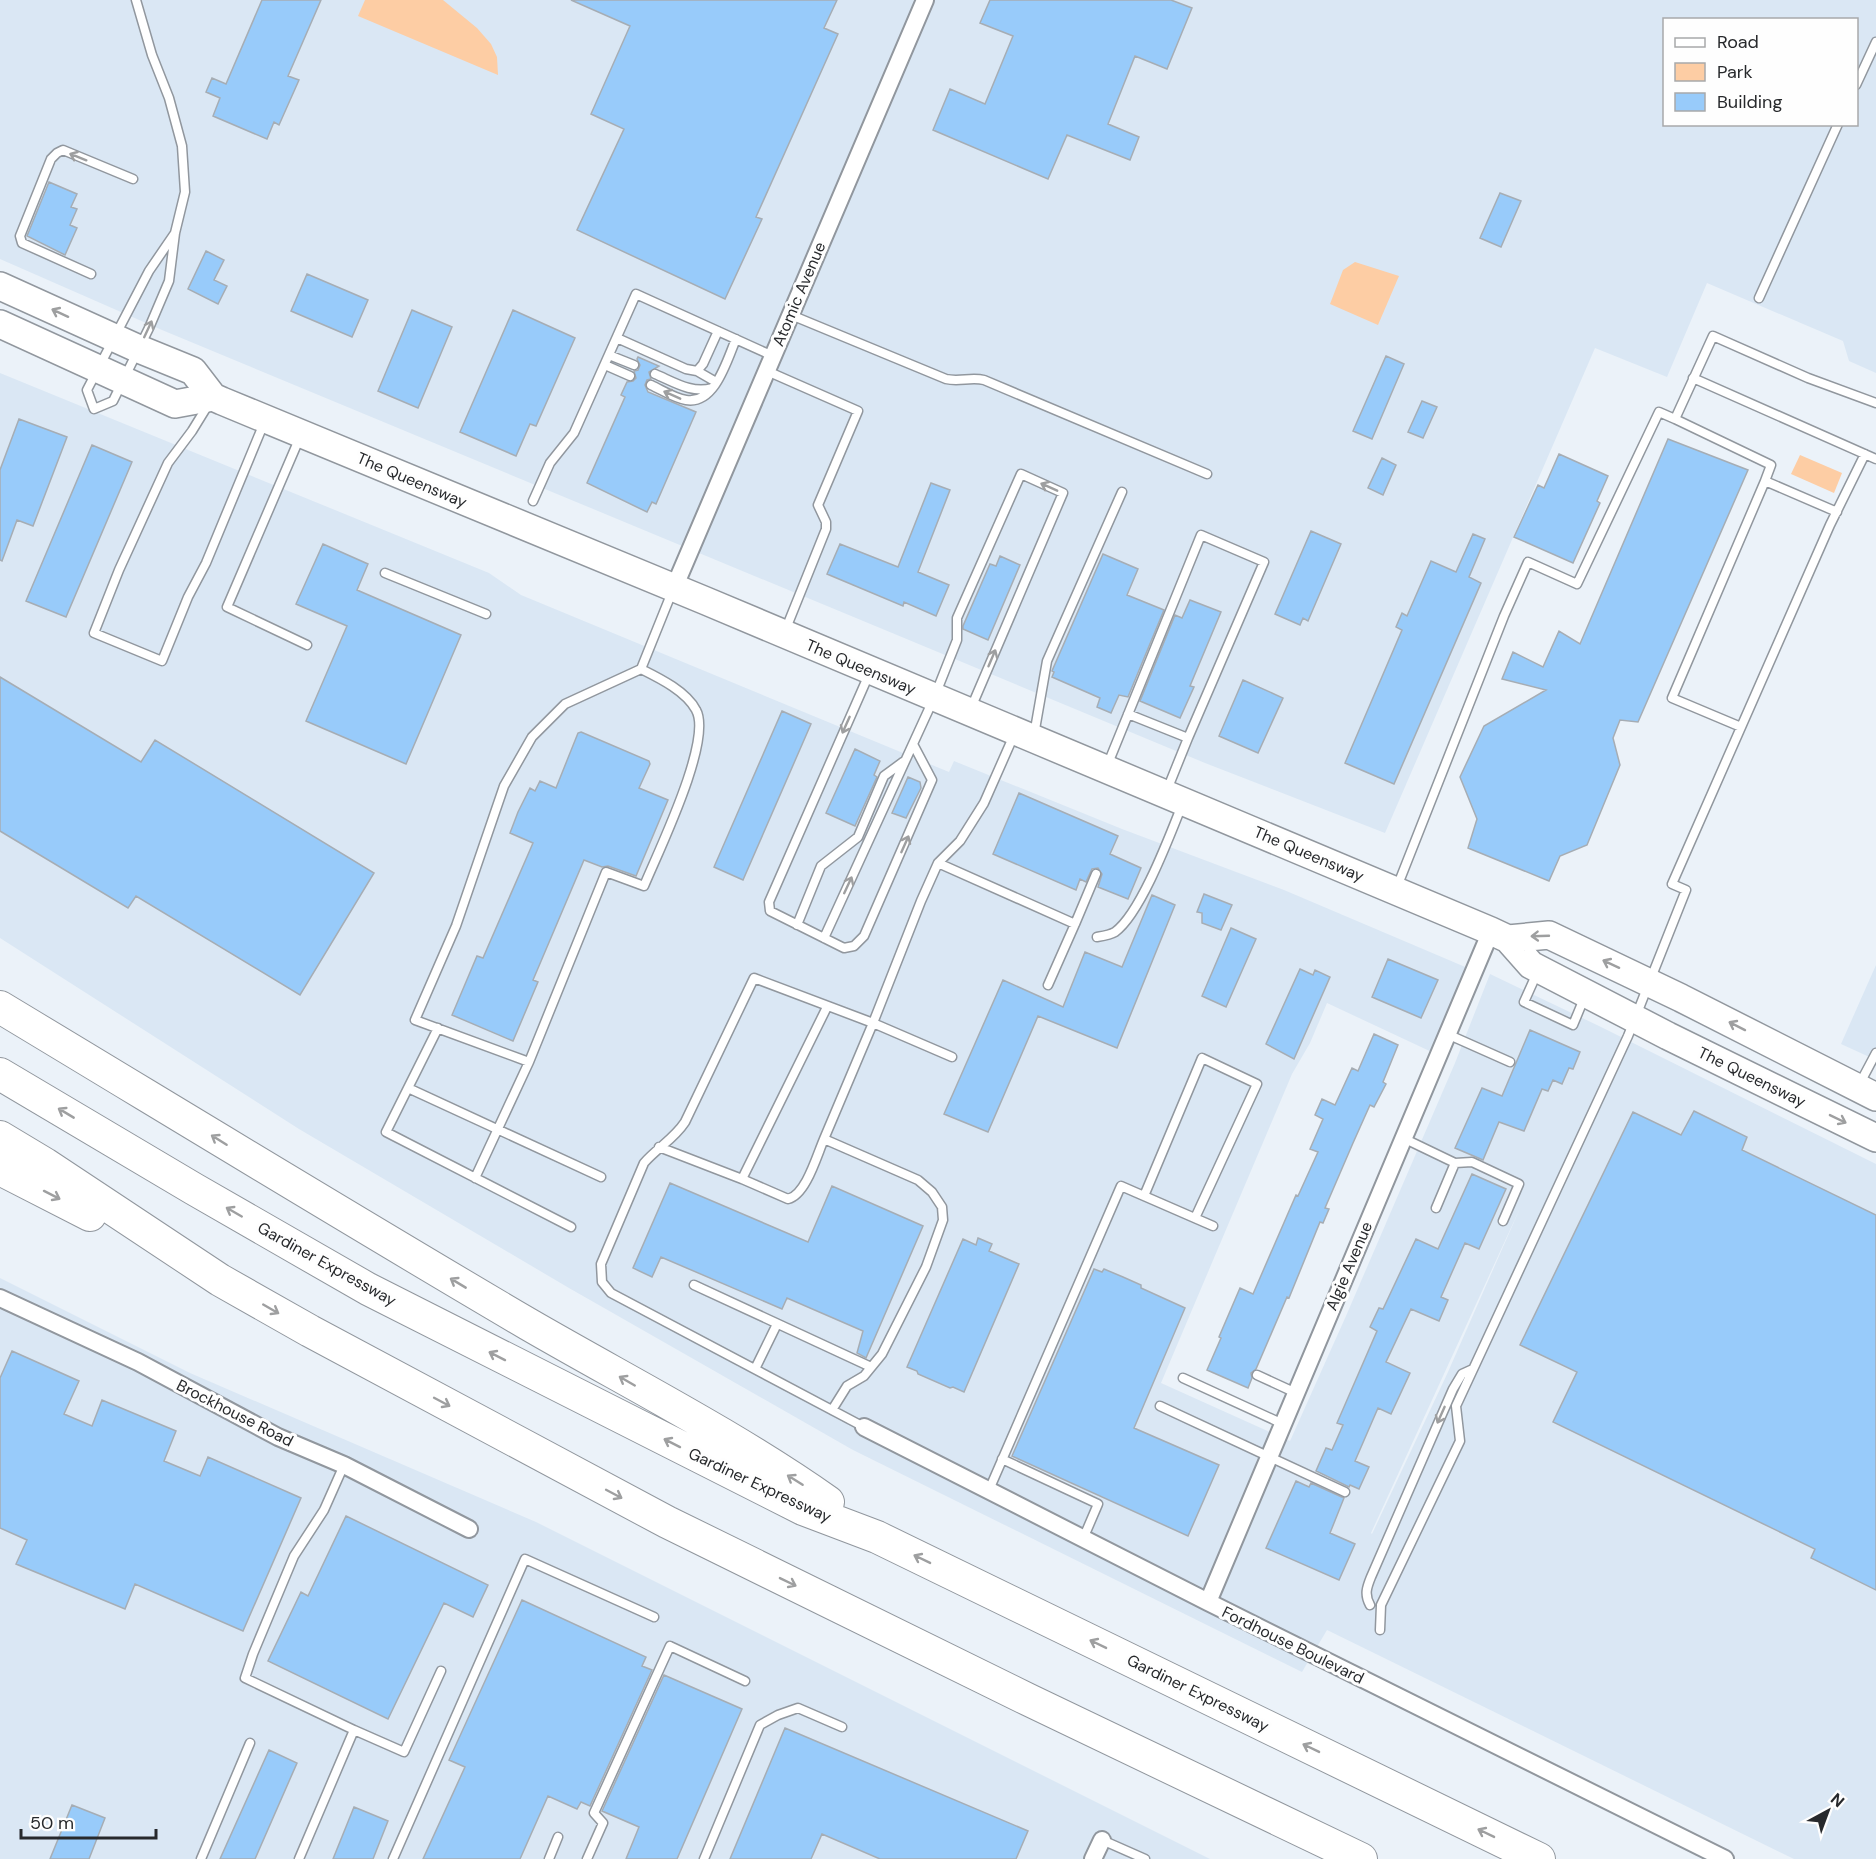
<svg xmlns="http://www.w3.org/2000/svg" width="1876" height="1859" viewBox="0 0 1876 1859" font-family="'DM Sans',sans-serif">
<rect width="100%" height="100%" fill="#ebf2f9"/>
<path fill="#dae7f4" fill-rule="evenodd" d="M 0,0 L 1876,0 L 1876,373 L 1849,361 L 1843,341 L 1707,283 L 1667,377 L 1595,348 L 1385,833 L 1205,763 L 162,330 L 0,259 ZM 1664,20 L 1856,20 L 1856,124 L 1664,124 Z
M 0,373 L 489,573 L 521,595 L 949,772 L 954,761 L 1122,829 L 1284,890 L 1470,969 L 1436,1054 L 1327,1003 L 1310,1043 L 1292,1074 L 1161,1383 L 1290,1441 L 1346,1316 L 1455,1063 L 1490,974 L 1599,1026 L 1876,1164 L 1876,1859 L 1794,1859 L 1327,1630 L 1302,1672 L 853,1450 L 569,1288 L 299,1129 L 0,938 ZM 1521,1206 L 1448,1372 L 1372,1534 L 1371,1533 Z
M 1876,965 L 1876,1060 L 1841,1044 Z
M 0,1278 L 190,1373 L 536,1522 L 1210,1859 L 0,1859 Z"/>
<path fill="#fdcda4" d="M 365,0 L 443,0 L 477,28 L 491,44 L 497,57 L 498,75 L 358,16 Z
M 1355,262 L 1399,276 L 1378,325 L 1330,304 L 1343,270 Z
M 1800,455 L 1842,473 L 1834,493 L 1791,474 Z"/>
<path fill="#98cbfa" stroke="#a6adb4" stroke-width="1.5" d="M 262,0 L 321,0 L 288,76 L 299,80 L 279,125 L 274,122 L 267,139 L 213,116 L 220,98 L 206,92 L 212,78 L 226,84 Z
M 571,0 L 837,0 L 824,28 L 838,34 L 756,217 L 762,219 L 725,299 L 577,230 L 624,129 L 591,114 L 630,26 Z
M 990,0 L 1171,0 L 1192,8 L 1167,69 L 1135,56 L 1108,124 L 1139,137 L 1130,160 L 1067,135 L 1048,179 L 933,130 L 950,89 L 985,104 L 1013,36 L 980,23 Z
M 49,182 L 77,194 L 71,207 L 77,209 L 70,225 L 77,228 L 65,255 L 27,236 Z
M 1500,193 L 1521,201 L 1501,247 L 1480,238 Z
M 206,251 L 224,260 L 214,280 L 227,286 L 218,304 L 188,289 Z
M 307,274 L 368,300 L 352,337 L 291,311 Z
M 412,310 L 452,327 L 418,408 L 378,391 Z
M 513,310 L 575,338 L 536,426 L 530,424 L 516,456 L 460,432 Z
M 1386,356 L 1404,364 L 1372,439 L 1353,431 Z
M 638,357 L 659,366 L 649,372 L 651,379 L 647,380 L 645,385 L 648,392 L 696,412 L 656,504 L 652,502 L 647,512 L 587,483 L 625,397 L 621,395 L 627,382 L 633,381 L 636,378 L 634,371 L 638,370 L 640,365 L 637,359 Z
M 1422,401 L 1437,407 L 1423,438 L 1408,432 Z
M 19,419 L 67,437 L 33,526 L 17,520 L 2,561 L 0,560 L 0,470 Z
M 1668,439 L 1748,470 L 1638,722 L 1620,720 L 1613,738 L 1620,765 L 1587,845 L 1560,856 L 1549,881 L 1468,848 L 1477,819 L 1460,777 L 1484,726 L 1546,690 L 1502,679 L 1513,652 L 1543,667 L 1559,631 L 1580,644 Z
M 92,445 L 132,462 L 66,617 L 26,601 Z
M 1559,454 L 1608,476 L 1597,501 L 1600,503 L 1573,563 L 1514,537 L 1538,485 L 1544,488 Z
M 1382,458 L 1396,465 L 1383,495 L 1368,488 Z
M 931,483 L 950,490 L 918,572 L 949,585 L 936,616 L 904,602 L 903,606 L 827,574 L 840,544 L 898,567 Z
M 1311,531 L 1341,544 L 1308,621 L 1303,618 L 1300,625 L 1275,614 Z
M 1473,534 L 1485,539 L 1469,577 L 1481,583 L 1394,784 L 1345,763 L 1402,630 L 1396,627 L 1402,613 L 1407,616 L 1431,561 L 1456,572 Z
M 323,544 L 368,564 L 357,590 L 461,635 L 406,764 L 306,721 L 347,626 L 296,604 Z
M 1103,554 L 1138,569 L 1127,595 L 1164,610 L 1128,697 L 1119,695 L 1111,713 L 1097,707 L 1100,698 L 1052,677 L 1054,672 L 1052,671 Z
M 1000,556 L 1020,565 L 988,640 L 963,629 L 963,626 L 990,564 L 996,566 Z
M 1190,600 L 1221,612 L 1190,686 L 1194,687 L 1180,718 L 1140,701 L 1175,615 L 1182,618 Z
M 0,677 L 141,762 L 155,740 L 374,873 L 300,995 L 136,896 L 128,908 L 0,831 Z
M 1243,680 L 1283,698 L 1258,753 L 1219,736 Z
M 782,711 L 811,724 L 743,880 L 714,867 Z
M 581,732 L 649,761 L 650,764 L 639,788 L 668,800 L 636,876 L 608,866 L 602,867 L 584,860 L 533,980 L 538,982 L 513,1041 L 452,1015 L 477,956 L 483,958 L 533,843 L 510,833 L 518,812 L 530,788 L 535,791 L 540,781 L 556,788 L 578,733 Z
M 855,749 L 880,761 L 874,775 L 877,777 L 855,826 L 826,813 Z
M 908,777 L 920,782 L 921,788 L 906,818 L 892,813 Z
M 1019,793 L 1118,836 L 1110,854 L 1141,868 L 1128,899 L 1098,887 L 1102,874 L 1098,868 L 1092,869 L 1086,882 L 1080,879 L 1076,890 L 993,854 Z
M 1204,894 L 1232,905 L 1221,930 L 1202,923 L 1202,913 L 1197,912 Z
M 1152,895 L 1175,905 L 1117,1048 L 1038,1016 L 988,1132 L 944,1114 L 1003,980 L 1063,1007 L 1085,952 L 1122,967 Z
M 1231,928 L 1256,939 L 1226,1007 L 1202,996 Z
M 1388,959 L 1438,980 L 1421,1018 L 1372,997 Z
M 1300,969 L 1313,975 L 1315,970 L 1330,977 L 1294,1059 L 1266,1044 Z
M 1530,1030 L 1580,1052 L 1573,1069 L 1569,1068 L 1562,1084 L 1553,1080 L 1548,1091 L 1542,1089 L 1524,1131 L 1499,1122 L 1483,1160 L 1455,1148 L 1482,1088 L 1502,1096 Z
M 1374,1034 L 1398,1045 L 1383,1082 L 1386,1084 L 1374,1107 L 1370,1105 L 1353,1143 L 1325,1208 L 1329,1209 L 1323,1223 L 1320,1222 L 1289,1298 L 1287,1297 L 1256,1369 L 1251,1373 L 1252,1378 L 1248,1388 L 1207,1370 L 1221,1338 L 1219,1337 L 1240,1288 L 1253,1294 L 1296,1195 L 1298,1196 L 1318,1152 L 1310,1149 L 1323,1119 L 1315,1115 L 1322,1099 L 1335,1105 L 1352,1068 L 1358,1071 Z
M 1694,1111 L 1747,1137 L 1742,1150 L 1876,1215 L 1876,1590 L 1811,1558 L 1815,1549 L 1553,1422 L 1577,1372 L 1520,1345 L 1633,1112 L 1681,1135 Z
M 1472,1174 L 1506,1189 L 1479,1249 L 1465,1243 L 1441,1297 L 1448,1300 L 1439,1321 L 1411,1309 L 1386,1362 L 1410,1373 L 1391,1414 L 1378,1408 L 1355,1461 L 1369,1467 L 1359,1489 L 1350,1485 L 1349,1487 L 1316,1471 L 1326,1448 L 1332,1450 L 1343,1425 L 1337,1423 L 1377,1331 L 1370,1327 L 1379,1308 L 1383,1309 L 1416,1239 L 1438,1249 Z
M 670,1183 L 808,1242 L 832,1186 L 923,1226 L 866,1358 L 857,1353 L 863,1331 L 787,1298 L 782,1309 L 661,1257 L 652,1277 L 633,1268 Z
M 978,1238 L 992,1244 L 989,1251 L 1019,1264 L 964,1392 L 953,1387 L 950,1388 L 918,1374 L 917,1371 L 907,1367 L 963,1239 L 976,1245 Z
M 1094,1269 L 1102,1272 L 1104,1269 L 1123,1277 L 1141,1285 L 1141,1288 L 1185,1308 L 1134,1428 L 1219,1465 L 1188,1536 L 1012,1456 Z
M 12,1351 L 79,1381 L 64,1414 L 92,1426 L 102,1400 L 176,1431 L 164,1461 L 200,1476 L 208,1457 L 301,1498 L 243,1631 L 135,1584 L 125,1609 L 16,1564 L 27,1540 L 0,1528 L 0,1378 Z
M 1296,1481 L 1309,1487 L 1311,1483 L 1344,1498 L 1330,1533 L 1355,1544 L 1339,1580 L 1266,1548 Z
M 346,1516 L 488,1585 L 473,1617 L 444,1603 L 388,1719 L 268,1661 L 301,1592 L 308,1596 Z
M 522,1600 L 646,1657 L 642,1666 L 652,1670 L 590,1806 L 581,1802 L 577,1809 L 548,1796 L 520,1859 L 423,1859 L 465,1767 L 449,1760 Z
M 664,1675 L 742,1709 L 677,1859 L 626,1859 L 639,1827 L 602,1811 Z
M 785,1728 L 1028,1831 L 1016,1859 L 880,1859 L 822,1834 L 811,1859 L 730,1859 Z
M 269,1750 L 297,1763 L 255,1859 L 220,1859 Z
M 72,1805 L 105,1818 L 89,1859 L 50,1859 Z
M 354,1807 L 388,1821 L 373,1859 L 333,1859 Z"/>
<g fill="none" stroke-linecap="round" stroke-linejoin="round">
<defs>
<path id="lane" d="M 136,0 L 152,55 L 169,98 L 182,146 L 185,192 L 175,233 L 169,281 L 149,328 L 113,401 L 94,409 L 87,390 L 149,271 L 175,233
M 1856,85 L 1876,42
M 91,274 L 22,243 L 20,236 L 51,159 L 57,153 L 63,150 L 133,179
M 1759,298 L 1838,124
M 791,315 L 946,379 C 959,382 971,377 984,380 L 1207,474
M 617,338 L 686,369 L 697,371 L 703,364 L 718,331
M 609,355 L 634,365
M 605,365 L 630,376
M 697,371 L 716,382
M 767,371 L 858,411 L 818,505 L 826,522 L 826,529 L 785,631
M 655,374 C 674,382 692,394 712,388
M 1693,378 L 1876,459
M 651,385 C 662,390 674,398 686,400 C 715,405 727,360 736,339
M 208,405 L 192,431 L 168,463 L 119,570 L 94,633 L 162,661 L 188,597 L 206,563 L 264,423
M 1675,419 L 1771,465 L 1765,481
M 300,437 L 227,607 L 307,645
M 533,501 L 550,463 L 574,433 L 636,294 L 773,356
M 385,573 L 486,614
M 641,669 C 659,678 686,691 696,710 C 713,740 658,852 644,886 L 606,872 L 529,1062 L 415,1020 L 456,926 L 504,786 L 532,737 L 565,704 L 641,669 L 672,592
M 870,672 L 769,902 L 770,911 L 844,948 L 854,946 L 864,936 L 932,780 L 913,744
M 1741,727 L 1672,698 L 1765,481 L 1837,512
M 1034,735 L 1047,661 L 1122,492
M 1107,766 L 1201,535 L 1264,562 L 1188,738 L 1128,714
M 1167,790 L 1188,738
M 938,863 L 1075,924 L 1096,874
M 1397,887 L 1504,616 L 1528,562 L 1577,584 L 1659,412 L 1675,419 L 1713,336 L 1808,378 L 1876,403
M 797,925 L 821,866 L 858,837 L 884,776 L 903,762
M 1097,937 C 1103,936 1110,935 1115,932 C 1141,913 1170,835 1182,805
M 824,938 L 934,698 L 957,640 L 957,618 L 1021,474 L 1063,493 L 971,708
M 1537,973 L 1524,1002 L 1573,1025 L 1585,996
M 1048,985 L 1075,924
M 438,1028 L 386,1132 L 571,1227
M 1447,1034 L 1510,1062
M 952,1057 L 873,1023 L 921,901 L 938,863 L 960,841 L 984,803 L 1014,735
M 1859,1085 L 1876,1053
M 408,1088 L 601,1177
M 1403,1138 L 1455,1163 L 1472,1162 L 1519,1184 L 1503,1221
M 824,1139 L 873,1023 L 754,978 L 685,1122 C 674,1139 657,1148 644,1163 L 601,1264 L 602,1282 L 611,1293 L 864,1427
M 659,1147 L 742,1179 L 788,1199 C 806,1195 817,1155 824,1139 L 918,1180 L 932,1192 L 942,1207 L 943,1220 L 926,1267 L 882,1354 L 864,1376 L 847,1386 L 832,1410
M 475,1178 L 529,1062
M 742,1179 L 827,1007
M 1144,1196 L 1202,1058 L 1257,1084 L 1195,1218
M 1436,1208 L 1455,1163
M 694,1285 L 871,1367
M 755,1369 L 777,1324
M 1257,1375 L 1296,1393
M 1183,1378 L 1283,1424
M 1160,1406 L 1345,1492
M 1002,1459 L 1098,1504 L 1083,1539
M 989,1490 L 1121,1186 L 1213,1226
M 1370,1605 C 1364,1594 1367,1587 1371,1577 L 1453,1389 L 1462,1374 L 1473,1369
M 1380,1630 L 1381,1605 L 1460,1441 L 1456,1406 L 1628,1036 L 1686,890 L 1672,884 L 1830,525 L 1865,454
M 354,1730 L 404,1752 L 441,1671
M 1102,1840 L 1145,1859
M 201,1859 L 250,1743
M 299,1859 L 354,1730 L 245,1678 L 253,1654 L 294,1556 L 324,1510 L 344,1465
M 393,1859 L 525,1559 L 654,1617
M 549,1859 L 558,1837
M 587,1859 L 603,1823 L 594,1813 L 670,1646 L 745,1681
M 704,1859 L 760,1725 L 778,1715 L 798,1708 L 842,1727"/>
<path id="street" d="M 674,588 L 925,0
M 0,1298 L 138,1362 L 278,1437 L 344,1465 L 469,1529
M 864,1427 L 1208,1602 L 1725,1859
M 1208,1602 L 1491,931
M 1093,1859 L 1102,1840"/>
<path id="primary" d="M 0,286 L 139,349 L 193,371 L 213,397 L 222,401 L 706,601 L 1491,931 L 1508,939 L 1531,965 L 1668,1036 L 1876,1138
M 0,324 L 175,404 L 213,397
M 1508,939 L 1549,935 L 1681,998 L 1876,1097"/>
<path id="highway" d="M 0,1007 C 176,1113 351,1220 528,1324 C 628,1382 733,1435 828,1502
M 0,1074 L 194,1189 L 368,1289 L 803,1509 L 877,1537 L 1539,1859
M 0,1137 L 45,1164 L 220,1280 L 310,1331 L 667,1522 L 1029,1700 L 1361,1859
M 0,1169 L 90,1215"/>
</defs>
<use href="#lane" stroke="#91979e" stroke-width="11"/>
<use href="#street" stroke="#91979e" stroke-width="20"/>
<use href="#primary" stroke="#91979e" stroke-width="30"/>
<use href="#highway" stroke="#91979e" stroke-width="34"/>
<use href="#lane" stroke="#fff" stroke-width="8"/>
<use href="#street" stroke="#fff" stroke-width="16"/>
<use href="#primary" stroke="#fff" stroke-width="27"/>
<use href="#highway" stroke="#fff" stroke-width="32"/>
</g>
<defs><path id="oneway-shaft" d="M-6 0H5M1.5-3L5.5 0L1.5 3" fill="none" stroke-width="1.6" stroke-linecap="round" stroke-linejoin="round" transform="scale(1.5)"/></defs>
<g stroke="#9e9fa0">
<use href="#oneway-shaft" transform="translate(78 157) rotate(-158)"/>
<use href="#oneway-shaft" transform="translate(60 313) rotate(-155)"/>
<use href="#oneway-shaft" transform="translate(148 329) rotate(-65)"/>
<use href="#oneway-shaft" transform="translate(672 395) rotate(-156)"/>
<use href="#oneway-shaft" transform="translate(1049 487) rotate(-156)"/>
<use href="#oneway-shaft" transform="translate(992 658) rotate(-67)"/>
<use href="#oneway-shaft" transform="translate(846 725) rotate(114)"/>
<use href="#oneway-shaft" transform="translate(905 844) rotate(-66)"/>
<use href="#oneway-shaft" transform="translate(848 885) rotate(-65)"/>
<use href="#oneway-shaft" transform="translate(1540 936) rotate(178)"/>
<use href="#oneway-shaft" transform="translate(1611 964) rotate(-155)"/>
<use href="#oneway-shaft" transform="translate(1737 1026) rotate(-153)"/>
<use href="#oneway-shaft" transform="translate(66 1113) rotate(-149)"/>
<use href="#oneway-shaft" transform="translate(1838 1119) rotate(26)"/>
<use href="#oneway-shaft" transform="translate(219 1140) rotate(-148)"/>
<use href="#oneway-shaft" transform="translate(52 1195) rotate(27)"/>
<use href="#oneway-shaft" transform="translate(234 1212) rotate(-150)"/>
<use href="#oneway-shaft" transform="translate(458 1283) rotate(-149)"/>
<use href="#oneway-shaft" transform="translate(271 1309) rotate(30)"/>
<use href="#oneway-shaft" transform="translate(497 1356) rotate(-153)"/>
<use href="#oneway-shaft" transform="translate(627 1381) rotate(-150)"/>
<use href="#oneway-shaft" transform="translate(442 1402) rotate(28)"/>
<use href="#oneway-shaft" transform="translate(1441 1415) rotate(114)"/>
<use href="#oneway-shaft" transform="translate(672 1443) rotate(-153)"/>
<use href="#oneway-shaft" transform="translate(795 1480) rotate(-148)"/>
<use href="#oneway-shaft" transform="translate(614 1494) rotate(28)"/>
<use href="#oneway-shaft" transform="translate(922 1559) rotate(-154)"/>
<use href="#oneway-shaft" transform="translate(788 1582) rotate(26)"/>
<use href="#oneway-shaft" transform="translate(1098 1644) rotate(-154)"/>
<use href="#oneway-shaft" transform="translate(1311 1748) rotate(-154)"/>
<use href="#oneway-shaft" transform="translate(1486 1833) rotate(-154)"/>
</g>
<g text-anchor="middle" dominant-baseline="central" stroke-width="6" stroke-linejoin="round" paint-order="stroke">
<g font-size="16" fill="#27292c" stroke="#fefefe">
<text transform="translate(799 294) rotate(-67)">Atomic Avenue</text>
<text transform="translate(412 480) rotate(23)">The Queensway</text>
<text transform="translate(861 667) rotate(23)">The Queensway</text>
<text transform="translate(1309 854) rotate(23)">The Queensway</text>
<text transform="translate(1752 1077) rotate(26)">The Queensway</text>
<text transform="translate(327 1264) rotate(29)">Gardiner Expressway</text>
<text transform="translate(1349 1266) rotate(-67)">Algie Avenue</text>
<text transform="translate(235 1413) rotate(27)">Brockhouse Road</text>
<text transform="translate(760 1485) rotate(25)">Gardiner Expressway</text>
<text transform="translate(1293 1645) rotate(26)">Fordhouse Boulevard</text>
<text transform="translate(1198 1693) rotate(26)">Gardiner Expressway</text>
</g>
</g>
<rect x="1663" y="18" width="195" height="108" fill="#fefefe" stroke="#a8a9aa" stroke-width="1.5"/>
<rect x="1675" y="38" width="30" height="9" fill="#ffffff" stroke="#a8a9aa" stroke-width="1.5"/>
<text x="1717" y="48" font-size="18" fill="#27292c">Road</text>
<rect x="1675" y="63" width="30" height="18" fill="#fdcda4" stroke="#a8a9aa" stroke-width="1.5"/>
<text x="1717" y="78" font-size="18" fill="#27292c">Park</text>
<rect x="1675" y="93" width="30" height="18" fill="#98cbfa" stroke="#a8a9aa" stroke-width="1.5"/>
<text x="1717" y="108" font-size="18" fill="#27292c">Building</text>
<g transform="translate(1828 1811) rotate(41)" stroke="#fefefe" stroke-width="4.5" paint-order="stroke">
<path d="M0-4.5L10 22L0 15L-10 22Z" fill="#27292c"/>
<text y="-9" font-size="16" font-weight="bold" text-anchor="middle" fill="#27292c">N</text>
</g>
<path d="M21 1829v9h135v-9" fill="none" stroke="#27292c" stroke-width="3"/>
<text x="30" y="1829" font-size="18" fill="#27292c" stroke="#fefefe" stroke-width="4.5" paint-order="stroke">50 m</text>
</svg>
